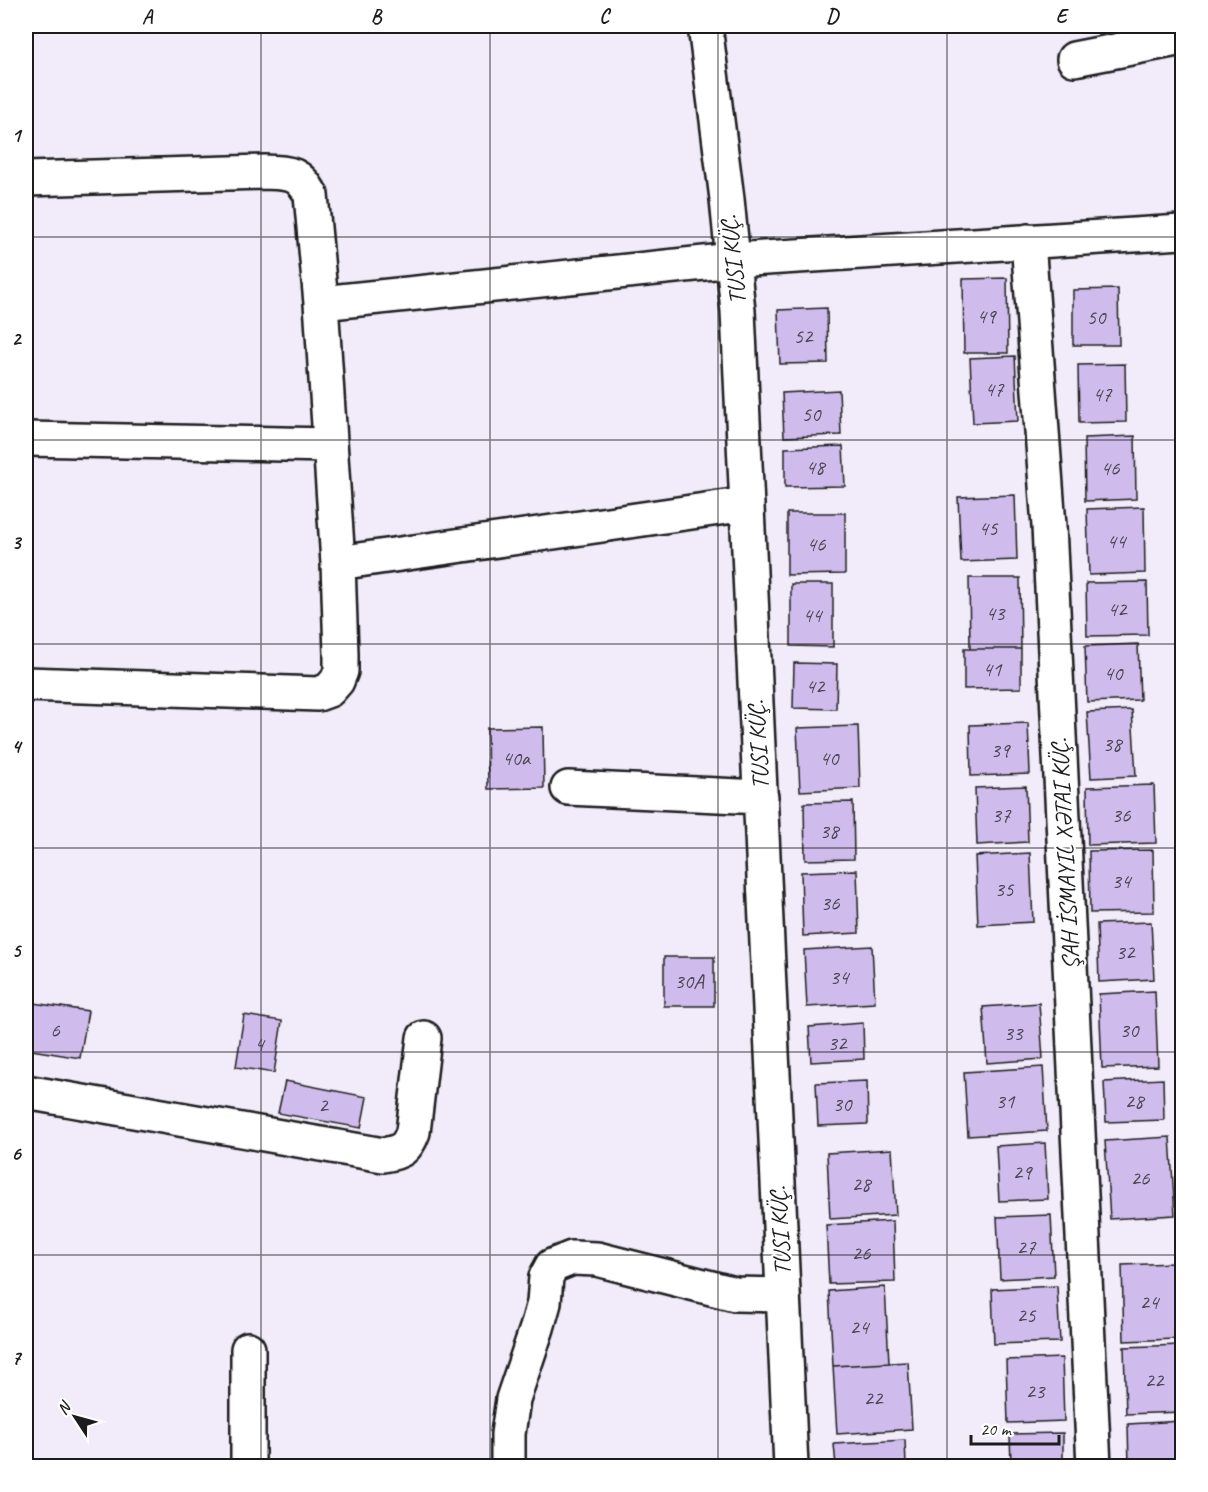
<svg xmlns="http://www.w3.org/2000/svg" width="1208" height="1492" viewBox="0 0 1208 1492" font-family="Caveat,sans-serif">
<rect width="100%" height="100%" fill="#f1ebfa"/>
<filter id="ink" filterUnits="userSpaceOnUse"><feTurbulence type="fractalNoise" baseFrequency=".0167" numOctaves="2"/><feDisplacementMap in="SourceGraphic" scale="12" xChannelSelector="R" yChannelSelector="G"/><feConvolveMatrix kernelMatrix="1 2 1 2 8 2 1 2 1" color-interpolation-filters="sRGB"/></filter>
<g filter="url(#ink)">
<path fill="#cfbced" stroke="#1c1c1c" stroke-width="1.5" d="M 1007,278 L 1008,353 L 964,353 L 963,279 Z
M 1118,289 L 1119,345 L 1073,345 L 1073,290 Z
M 827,308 L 828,363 L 780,364 L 778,310 Z
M 1015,356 L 1018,421 L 973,423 L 970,358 Z
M 1125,364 L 1126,422 L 1079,423 L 1078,365 Z
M 839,390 L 841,435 L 784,437 L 782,393 Z
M 1135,436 L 1136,499 L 1085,501 L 1084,438 Z
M 843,446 L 845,486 L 785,487 L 785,448 Z
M 1015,495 L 1017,560 L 961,562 L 958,497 Z
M 1144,507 L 1145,573 L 1089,575 L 1087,509 Z
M 787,513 L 845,513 L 845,574 L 787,575 Z
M 969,578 L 1020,578 L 1021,649 L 970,649 Z
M 1147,582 L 1148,635 L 1087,636 L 1086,583 Z
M 791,584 L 833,584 L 833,647 L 791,646 Z
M 1138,644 L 1140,700 L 1087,702 L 1085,646 Z
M 964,649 L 1021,649 L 1021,688 L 964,689 Z
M 794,663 L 837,664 L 836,709 L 793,708 Z
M 1132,710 L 1136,776 L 1091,778 L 1087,712 Z
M 1028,723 L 1030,774 L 971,776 L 970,725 Z
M 858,726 L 860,788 L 800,791 L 797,728 Z
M 543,727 L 544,788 L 488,789 L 487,728 Z
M 1154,785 L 1156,843 L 1088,845 L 1087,787 Z
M 1026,786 L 1028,842 L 977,845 L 975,788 Z
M 853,802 L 854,859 L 805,860 L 804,803 Z
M 1153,850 L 1154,912 L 1090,913 L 1089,851 Z
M 1030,853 L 1033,922 L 978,925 L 975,856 Z
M 857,870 L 859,933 L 803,936 L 801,872 Z
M 1151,922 L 1154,979 L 1099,982 L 1097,924 Z
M 872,946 L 875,1003 L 807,1007 L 804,950 Z
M 664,957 L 714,957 L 714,1006 L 664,1006 Z
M 1155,991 L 1158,1066 L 1102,1068 L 1099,994 Z
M 26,1002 L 88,1011 L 80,1058 L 26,1049 Z
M 1039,1003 L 1043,1059 L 987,1063 L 983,1007 Z
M 244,1015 L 282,1021 L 274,1073 L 236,1067 Z
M 863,1023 L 864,1059 L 811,1062 L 809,1027 Z
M 1043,1067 L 1047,1131 L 968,1136 L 964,1072 Z
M 1163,1079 L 1164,1120 L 1106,1122 L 1104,1082 Z
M 285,1081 L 367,1097 L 361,1128 L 278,1113 Z
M 867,1081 L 868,1124 L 818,1126 L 816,1083 Z
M 1170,1137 L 1175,1215 L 1110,1219 L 1105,1141 Z
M 1045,1143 L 1048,1199 L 999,1201 L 996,1146 Z
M 892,1149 L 896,1215 L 830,1219 L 827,1153 Z
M 1051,1215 L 1054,1276 L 1000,1279 L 997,1217 Z
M 893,1221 L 895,1282 L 829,1284 L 826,1225 Z
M 1174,1263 L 1176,1339 L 1124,1341 L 1122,1265 Z
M 1057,1286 L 1060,1342 L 994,1344 L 992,1289 Z
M 885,1287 L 889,1363 L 833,1366 L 829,1291 Z
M 1182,1345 L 1182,1412 L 1126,1414 L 1124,1347 Z
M 1062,1358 L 1064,1421 L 1008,1423 L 1006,1360 Z
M 908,1362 L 912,1429 L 837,1434 L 833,1366 Z
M 1182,1421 L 1182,1466 L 1129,1466 L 1128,1424 Z
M 1063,1433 L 1063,1466 L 1011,1466 L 1010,1434 Z
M 905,1440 L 906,1466 L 836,1466 L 834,1444 Z"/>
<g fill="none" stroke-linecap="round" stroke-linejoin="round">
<defs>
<path id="minor" d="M 705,26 L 727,199 L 738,311 L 791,1466
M 1074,59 L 1182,38
M 26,179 L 265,172 C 289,173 299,172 311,195 L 321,303 L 338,563 L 341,654 L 341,671 L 337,681 L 329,690 L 318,694 L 26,684
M 1028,241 L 1049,526 L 1094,1466
M 321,303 L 733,260 L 1182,232
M 26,439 L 330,445
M 338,563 L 747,504
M 568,788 L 761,797
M 26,1092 L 383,1155 C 401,1152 407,1149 413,1132 L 424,1038
M 248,1466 L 248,1349
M 508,1466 L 508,1434 L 513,1399 L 537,1328 L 544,1303 L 546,1277 L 552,1266 L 572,1258 L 597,1259 L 735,1294 L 783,1295"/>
</defs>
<use href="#minor" stroke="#1c1c1c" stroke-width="38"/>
<use href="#minor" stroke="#fff" stroke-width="33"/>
</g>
</g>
<path fill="none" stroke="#1c1c1c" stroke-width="1.5" stroke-opacity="0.55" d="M 261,26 L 261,1466M 490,26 L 490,1466M 718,26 L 718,1466M 947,26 L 947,1466M 26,237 L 1182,237M 26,440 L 1182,440M 26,644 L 1182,644M 26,848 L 1182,848M 26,1052 L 1182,1052M 26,1255 L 1182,1255"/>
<g text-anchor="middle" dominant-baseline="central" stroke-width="4.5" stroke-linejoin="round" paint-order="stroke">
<g font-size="21" fill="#494450">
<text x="986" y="316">49</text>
<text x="1096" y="317">50</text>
<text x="803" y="336">52</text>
<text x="994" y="389">47</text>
<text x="1102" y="394">47</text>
<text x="811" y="414">50</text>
<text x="815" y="467">48</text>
<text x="1110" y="468">46</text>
<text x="988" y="528">45</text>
<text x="1116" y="541">44</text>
<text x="816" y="544">46</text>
<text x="1117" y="609">42</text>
<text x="995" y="613">43</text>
<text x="812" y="615">44</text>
<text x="992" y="669">41</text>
<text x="1113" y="673">40</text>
<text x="815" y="686">42</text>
<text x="1112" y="744">38</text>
<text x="1000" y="750">39</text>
<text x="516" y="758">40a</text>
<text x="829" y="758">40</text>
<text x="1001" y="815">37</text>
<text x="1121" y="815">36</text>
<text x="829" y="831">38</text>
<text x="1121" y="881">34</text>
<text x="1004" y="889">35</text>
<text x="830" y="903">36</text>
<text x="1125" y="952">32</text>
<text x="839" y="977">34</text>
<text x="689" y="981">30A</text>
<text x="55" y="1030">6</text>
<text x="1129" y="1030">30</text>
<text x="1013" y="1033">33</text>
<text x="837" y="1043">32</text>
<text x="259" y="1044">4</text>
<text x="1005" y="1101">31</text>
<text x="1134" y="1101">28</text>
<text x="842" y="1104">30</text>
<text x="323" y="1105">2</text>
<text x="1022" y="1172">29</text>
<text x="1140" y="1178">26</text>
<text x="861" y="1184">28</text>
<text x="1026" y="1247">27</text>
<text x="861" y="1253">26</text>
<text x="1149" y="1302">24</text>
<text x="1026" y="1315">25</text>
<text x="859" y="1327">24</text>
<text x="1154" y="1380">22</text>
<text x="1035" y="1391">23</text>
<text x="873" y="1398">22</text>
</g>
<g font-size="24" fill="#1c1c1c" stroke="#fff">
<text transform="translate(733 260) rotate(-96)">TUSI KÜÇ.</text>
<text transform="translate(758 745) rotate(-93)">TUSI KÜÇ.</text>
<text transform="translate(1065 854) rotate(-93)">ŞAH İSMAYIL XƏTAI KÜÇ.</text>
<text transform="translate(780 1231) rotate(-93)">TUSI KÜÇ.</text>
</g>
</g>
<rect width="1208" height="1492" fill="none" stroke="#fff" stroke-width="66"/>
<g transform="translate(75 1417) rotate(306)" stroke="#ffffff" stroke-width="4.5" paint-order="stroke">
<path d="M0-4.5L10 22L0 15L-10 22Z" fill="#1c1c1c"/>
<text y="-9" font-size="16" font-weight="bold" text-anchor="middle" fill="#1c1c1c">N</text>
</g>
<path d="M971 1435v9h88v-9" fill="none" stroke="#1c1c1c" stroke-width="3"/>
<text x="980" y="1435" font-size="18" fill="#1c1c1c" stroke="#ffffff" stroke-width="4.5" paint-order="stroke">20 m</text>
<rect x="33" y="33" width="1142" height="1426" fill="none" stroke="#1c1c1c" stroke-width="2"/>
<g font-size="20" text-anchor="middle" font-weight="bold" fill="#1c1c1c">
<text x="147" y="23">A</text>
<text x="376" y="23">B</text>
<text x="604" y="23">C</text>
<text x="832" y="23">D</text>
<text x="1061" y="23">E</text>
<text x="16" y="142">1</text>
<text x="16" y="345">2</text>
<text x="16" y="549">3</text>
<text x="16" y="753">4</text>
<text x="16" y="957">5</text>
<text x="16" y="1160">6</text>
<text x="16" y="1364">7</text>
</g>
</svg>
